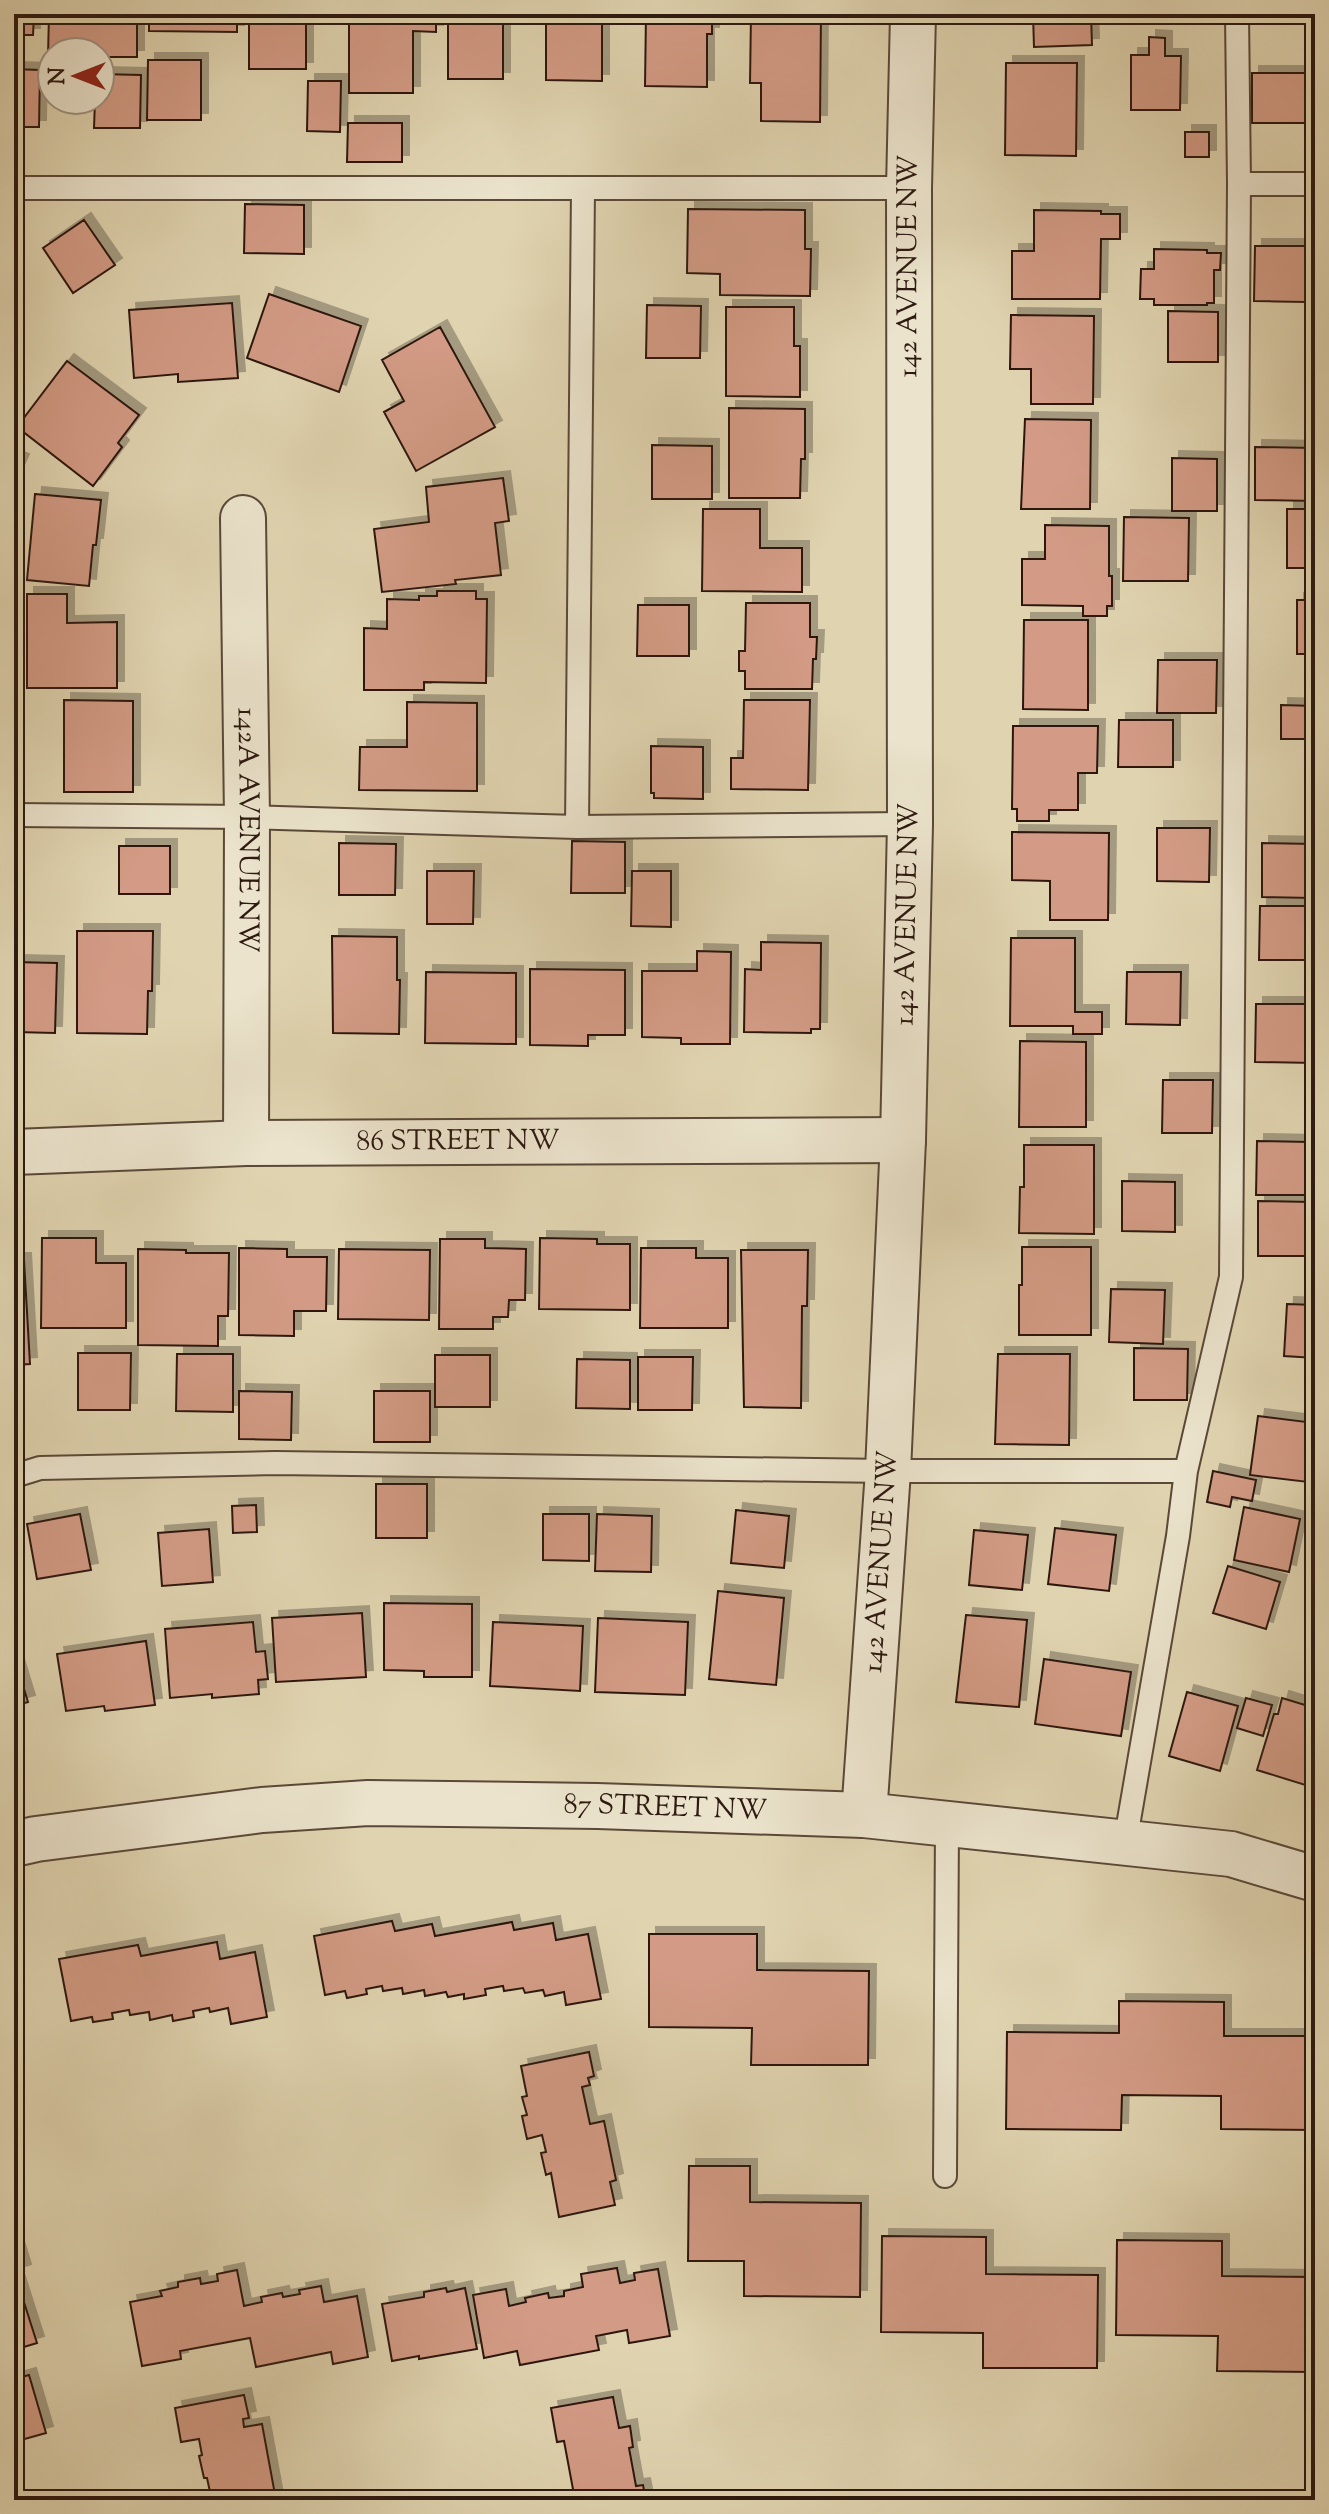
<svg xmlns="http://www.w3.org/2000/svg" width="1329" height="2514" viewBox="0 0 1329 2514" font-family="'Sorts Mill Goudy',serif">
<defs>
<filter id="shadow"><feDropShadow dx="7" dy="-7" stdDeviation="0" flood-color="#0004"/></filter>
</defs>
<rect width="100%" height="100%" fill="#e0d4b0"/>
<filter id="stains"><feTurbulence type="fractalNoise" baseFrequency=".0025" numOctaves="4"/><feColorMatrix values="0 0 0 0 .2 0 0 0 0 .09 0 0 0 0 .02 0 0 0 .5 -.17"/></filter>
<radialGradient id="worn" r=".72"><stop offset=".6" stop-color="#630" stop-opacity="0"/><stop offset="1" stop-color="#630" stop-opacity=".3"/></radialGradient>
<path fill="#d39b85" stroke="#2d1910" stroke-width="2" filter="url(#shadow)" d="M 14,14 L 34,14 L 33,35 L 14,35 Z
M 49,14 L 137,14 L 137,57 L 100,57 L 100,52 L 52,52 L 52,57 L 48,56 Z
M 149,14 L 237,14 L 237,32 L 149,31 Z
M 249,14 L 306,14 L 306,69 L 249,69 Z
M 349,14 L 436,14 L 436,32 L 413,31 L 413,93 L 349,93 Z
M 448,14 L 536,14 L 536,21 L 503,21 L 503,79 L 448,79 Z
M 546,14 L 636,14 L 636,24 L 602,24 L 602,81 L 546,80 Z
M 646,14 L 736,14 L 736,17 L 712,17 L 712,34 L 707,34 L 707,87 L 645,86 Z
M 751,14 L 821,14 L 820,122 L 761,121 L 761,83 L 750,83 Z
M 1033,14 L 1091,14 L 1092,45 L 1034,47 Z
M 1149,37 L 1165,38 L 1165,56 L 1181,56 L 1180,110 L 1131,110 L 1131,55 L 1149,55 Z
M 148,60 L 201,60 L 201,120 L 147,120 Z
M 1006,63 L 1077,63 L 1076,156 L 1005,155 Z
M 14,69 L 40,70 L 39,127 L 14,127 Z
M 1252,73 L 1308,73 L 1308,123 L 1252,123 Z
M 100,74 L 141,75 L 140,128 L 94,128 L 95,100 L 100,100 Z
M 308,81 L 341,81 L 340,132 L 307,131 Z
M 348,123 L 402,123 L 402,162 L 347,162 Z
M 1185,132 L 1209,132 L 1209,157 L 1185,157 Z
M 245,204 L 304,205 L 304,254 L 244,253 Z
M 688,209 L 805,210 L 805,249 L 811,249 L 810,296 L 720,295 L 720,274 L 687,273 Z
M 1034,210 L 1101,211 L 1101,214 L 1120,214 L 1120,239 L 1101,239 L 1100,299 L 1012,299 L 1012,251 L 1034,251 Z
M 84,220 L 115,265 L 73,293 L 43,248 Z
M 1255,246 L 1306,246 L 1305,302 L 1254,301 Z
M 1154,249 L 1207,250 L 1207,253 L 1221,253 L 1220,270 L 1214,270 L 1214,303 L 1207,303 L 1207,305 L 1154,305 L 1154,299 L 1140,299 L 1141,269 L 1154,269 Z
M 269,294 L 361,326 L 339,392 L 247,358 Z
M 232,303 L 238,378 L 178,382 L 178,374 L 134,378 L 129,310 Z
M 647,305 L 701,306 L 700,358 L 646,358 Z
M 726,307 L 794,307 L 794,346 L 800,346 L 800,397 L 726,396 Z
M 1168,311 L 1218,312 L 1218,362 L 1168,362 Z
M 1011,315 L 1094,316 L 1093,404 L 1031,404 L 1031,369 L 1010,369 Z
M 440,327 L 495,427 L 416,471 L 384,412 L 404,401 L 382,360 Z
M 67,361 L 139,415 L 118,443 L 122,447 L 93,486 L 17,427 Z
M 729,408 L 805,409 L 805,459 L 801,459 L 800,498 L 729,498 Z
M 1025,419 L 1091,420 L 1090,509 L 1021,509 Z
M 652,445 L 712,446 L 712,499 L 652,499 Z
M 1255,447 L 1315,448 L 1315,501 L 1255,500 Z
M 14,458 L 22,461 L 14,478 Z
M 1172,458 L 1217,459 L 1217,511 L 1172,511 Z
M 503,478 L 509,521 L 495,523 L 501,575 L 455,580 L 456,584 L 382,592 L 374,529 L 429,522 L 426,487 Z
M 35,494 L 101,500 L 96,545 L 93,545 L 89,586 L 27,580 Z
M 703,509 L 760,509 L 760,548 L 802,548 L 802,592 L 702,591 Z
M 1287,509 L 1315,509 L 1315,568 L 1287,568 Z
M 1124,517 L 1189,518 L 1188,581 L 1123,581 Z
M 1045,525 L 1109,526 L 1109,576 L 1112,576 L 1112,606 L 1107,606 L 1107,616 L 1083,616 L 1083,606 L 1022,605 L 1022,559 L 1045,559 Z
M 437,591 L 476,591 L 476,599 L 487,599 L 486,683 L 424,682 L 424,690 L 364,690 L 364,628 L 387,629 L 387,599 L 419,600 L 419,596 L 437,596 Z
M 27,594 L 67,594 L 67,623 L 117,622 L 117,688 L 27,688 Z
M 1297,600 L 1315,600 L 1315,654 L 1297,654 Z
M 746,603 L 810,603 L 810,637 L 817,637 L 816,659 L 813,659 L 812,689 L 745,689 L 745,671 L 739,671 L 739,651 L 745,651 Z
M 638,605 L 689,605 L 689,656 L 637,656 Z
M 1024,620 L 1088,620 L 1088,710 L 1023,709 Z
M 1158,660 L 1217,660 L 1216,713 L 1157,713 Z
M 64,700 L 133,701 L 133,792 L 64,792 Z
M 744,700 L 810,700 L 808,790 L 731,789 L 731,758 L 743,758 Z
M 407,702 L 477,703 L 477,791 L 359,790 L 360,747 L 407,747 Z
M 1281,705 L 1315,706 L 1315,739 L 1281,739 Z
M 1119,720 L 1173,720 L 1173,767 L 1118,767 Z
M 1013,726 L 1098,726 L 1097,773 L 1078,773 L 1078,810 L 1049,810 L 1049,821 L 1017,821 L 1017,809 L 1012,809 Z
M 651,746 L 703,747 L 703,799 L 654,798 L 654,793 L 651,793 Z
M 1157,828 L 1210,828 L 1209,882 L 1157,881 Z
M 1012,832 L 1109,833 L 1108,920 L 1050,920 L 1050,881 L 1012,880 Z
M 572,841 L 625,842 L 625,893 L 571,893 Z
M 339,843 L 396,844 L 395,895 L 339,895 Z
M 1262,843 L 1314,844 L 1313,898 L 1262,897 Z
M 119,846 L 170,846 L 170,894 L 119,894 Z
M 427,871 L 474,871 L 473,924 L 427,924 Z
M 632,871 L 671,871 L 671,927 L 631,926 Z
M 1260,906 L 1313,906 L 1312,960 L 1259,960 Z
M 77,931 L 153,931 L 152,991 L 148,991 L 147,1034 L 77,1033 Z
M 332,936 L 397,937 L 397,980 L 400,980 L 399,1034 L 333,1033 Z
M 1011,938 L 1075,938 L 1075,1012 L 1102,1012 L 1102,1034 L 1073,1034 L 1073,1026 L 1010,1026 Z
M 761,942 L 821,943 L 820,1029 L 811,1029 L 811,1033 L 744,1032 L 745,969 L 761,970 Z
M 697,951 L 731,952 L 730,1044 L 681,1044 L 681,1038 L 642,1037 L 642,971 L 697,971 Z
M 14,962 L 57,963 L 55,1033 L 14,1032 Z
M 530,969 L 625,970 L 625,1035 L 588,1035 L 588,1046 L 530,1045 Z
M 426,972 L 516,973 L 516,1044 L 425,1043 Z
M 1127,972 L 1181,972 L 1180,1025 L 1126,1024 Z
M 1256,1004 L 1315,1004 L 1315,1063 L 1255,1062 Z
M 1020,1041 L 1086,1042 L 1086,1127 L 1019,1127 Z
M 1163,1080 L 1213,1080 L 1212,1133 L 1162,1133 Z
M 1257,1141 L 1309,1142 L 1308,1195 L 1256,1195 Z
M 1024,1145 L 1094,1145 L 1094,1234 L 1019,1233 L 1020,1187 L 1024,1187 Z
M 1122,1181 L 1175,1182 L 1175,1232 L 1122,1231 Z
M 1258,1201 L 1312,1202 L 1311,1256 L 1258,1256 Z
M 42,1238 L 96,1238 L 96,1263 L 126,1263 L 126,1328 L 41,1328 Z
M 540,1238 L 597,1239 L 597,1244 L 630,1244 L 630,1310 L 539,1309 Z
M 440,1239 L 485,1239 L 485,1248 L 526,1249 L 525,1300 L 509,1300 L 508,1317 L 493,1317 L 493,1329 L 439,1329 Z
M 1022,1247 L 1091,1247 L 1091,1335 L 1019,1335 L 1019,1285 L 1022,1285 Z
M 239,1248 L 287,1249 L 287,1257 L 327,1257 L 326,1311 L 294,1311 L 294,1336 L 239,1335 Z
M 641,1248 L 696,1248 L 696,1258 L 728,1258 L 728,1328 L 640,1328 Z
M 138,1249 L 186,1250 L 186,1253 L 229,1253 L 228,1316 L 218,1316 L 218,1346 L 138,1345 Z
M 339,1249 L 430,1250 L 429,1320 L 338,1319 Z
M 741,1250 L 808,1250 L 807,1306 L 802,1306 L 801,1408 L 744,1407 Z
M 14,1260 L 24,1260 L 30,1364 L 14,1365 Z
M 1111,1289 L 1165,1290 L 1163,1344 L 1109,1342 Z
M 1287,1304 L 1315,1305 L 1315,1358 L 1284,1356 Z
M 1134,1348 L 1188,1349 L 1187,1400 L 1134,1400 Z
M 78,1353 L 131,1353 L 130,1410 L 78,1410 Z
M 177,1354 L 233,1354 L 233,1412 L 176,1411 Z
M 998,1354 L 1070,1354 L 1069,1445 L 995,1444 Z
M 435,1355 L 490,1355 L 490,1407 L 435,1407 Z
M 638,1357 L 693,1357 L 692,1410 L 638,1410 Z
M 577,1359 L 630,1360 L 630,1409 L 576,1408 Z
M 239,1391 L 292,1392 L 291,1440 L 239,1439 Z
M 374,1391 L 430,1391 L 430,1442 L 374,1442 Z
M 1258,1416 L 1315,1423 L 1308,1482 L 1250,1475 Z
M 1213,1471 L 1256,1480 L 1252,1501 L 1232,1497 L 1230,1507 L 1207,1502 Z
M 376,1484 L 427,1484 L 427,1538 L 376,1538 Z
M 256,1505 L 257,1532 L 233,1533 L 232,1506 Z
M 1244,1507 L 1300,1519 L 1289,1572 L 1234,1560 Z
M 736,1510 L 789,1516 L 784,1568 L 731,1563 Z
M 80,1514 L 91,1570 L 37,1579 L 27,1524 Z
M 543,1514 L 589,1514 L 589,1561 L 543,1560 Z
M 597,1514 L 652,1516 L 651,1572 L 595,1571 Z
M 1055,1528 L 1116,1535 L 1109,1591 L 1048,1584 Z
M 209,1529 L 213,1582 L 162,1586 L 158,1533 Z
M 974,1530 L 1028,1535 L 1022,1590 L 969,1585 Z
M 1228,1566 L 1280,1582 L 1266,1629 L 1213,1613 Z
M 718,1591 L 784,1598 L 776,1685 L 709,1679 Z
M 384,1603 L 472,1604 L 472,1677 L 424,1677 L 424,1671 L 384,1670 Z
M 362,1613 L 366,1677 L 276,1682 L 272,1618 Z
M 966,1615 L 1027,1620 L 1019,1707 L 956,1702 Z
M 598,1618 L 688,1622 L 685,1695 L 595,1692 Z
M 253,1622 L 256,1652 L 265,1651 L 268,1679 L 258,1680 L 259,1694 L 212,1698 L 212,1694 L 170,1698 L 165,1629 Z
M 493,1622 L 583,1626 L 580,1691 L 490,1686 Z
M 146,1641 L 155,1705 L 105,1711 L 104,1706 L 66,1711 L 57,1654 Z
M 14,1656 L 28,1702 L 14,1706 Z
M 1044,1659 L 1131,1672 L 1121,1736 L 1035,1724 Z
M 1187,1692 L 1238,1706 L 1220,1771 L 1169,1756 Z
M 1246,1698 L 1272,1705 L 1263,1736 L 1237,1728 Z
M 1282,1698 L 1315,1708 L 1315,1788 L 1257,1770 L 1274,1714 L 1278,1714 Z
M 392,1921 L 395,1931 L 432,1924 L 435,1936 L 512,1922 L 514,1930 L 553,1923 L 556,1940 L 588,1934 L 601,1999 L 566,2005 L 564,1992 L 545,1996 L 543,1990 L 525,1993 L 523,1988 L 504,1991 L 503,1986 L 485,1989 L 486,1995 L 464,1999 L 464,1994 L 448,1997 L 446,1992 L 425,1996 L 424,1990 L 403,1994 L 402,1988 L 383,1991 L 382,1986 L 366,1989 L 367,1994 L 347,1998 L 345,1991 L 325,1995 L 314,1936 Z
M 649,1934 L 757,1934 L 757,1970 L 869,1971 L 868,2065 L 751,2065 L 752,2028 L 649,2027 Z
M 217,1942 L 220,1959 L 255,1952 L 267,2017 L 231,2024 L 228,2008 L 210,2012 L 209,2008 L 193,2011 L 194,2017 L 173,2021 L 172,2015 L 150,2020 L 149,2012 L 130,2015 L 129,2010 L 112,2013 L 113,2019 L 93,2022 L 92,2017 L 71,2021 L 59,1959 L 138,1945 L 141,1956 Z
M 1119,2001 L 1224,2002 L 1224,2036 L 1315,2036 L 1315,2130 L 1221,2129 L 1221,2096 L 1122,2095 L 1121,2130 L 1006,2129 L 1007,2032 L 1119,2033 Z
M 589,2052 L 594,2076 L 588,2078 L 590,2085 L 582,2087 L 590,2124 L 604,2121 L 616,2180 L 610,2182 L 615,2205 L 559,2217 L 551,2173 L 546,2175 L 541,2153 L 546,2152 L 542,2135 L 527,2139 L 522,2116 L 527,2115 L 522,2097 L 527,2096 L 521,2066 Z
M 689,2166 L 750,2166 L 750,2202 L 861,2203 L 860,2297 L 744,2296 L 744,2261 L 688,2261 Z
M 882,2236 L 986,2237 L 986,2274 L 1098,2275 L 1097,2368 L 983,2368 L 983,2333 L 881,2332 Z
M 14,2238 L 24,2271 L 15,2274 L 37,2343 L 14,2350 Z
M 1117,2240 L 1222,2241 L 1222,2276 L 1315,2277 L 1315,2372 L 1217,2371 L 1218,2336 L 1116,2335 Z
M 617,2268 L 620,2283 L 635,2280 L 634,2273 L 658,2269 L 670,2336 L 629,2343 L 627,2330 L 596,2336 L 599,2350 L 520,2365 L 517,2351 L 484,2358 L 473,2295 L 506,2289 L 509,2306 L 526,2302 L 525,2298 L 548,2293 L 549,2298 L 564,2296 L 564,2291 L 583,2287 L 581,2274 Z
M 237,2270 L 244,2306 L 262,2302 L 261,2297 L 282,2293 L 283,2297 L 300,2294 L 299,2290 L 321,2286 L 324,2302 L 357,2296 L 368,2357 L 333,2364 L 331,2352 L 256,2367 L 250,2338 L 180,2351 L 181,2359 L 142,2366 L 130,2302 L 162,2296 L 160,2291 L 178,2287 L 178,2282 L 200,2278 L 201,2284 L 218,2281 L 217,2274 Z
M 446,2288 L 447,2292 L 465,2288 L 477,2349 L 419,2359 L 419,2356 L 392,2361 L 382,2304 L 424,2297 L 424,2292 Z
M 29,2375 L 46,2433 L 14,2442 L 14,2379 Z
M 244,2395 L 249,2418 L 243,2419 L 244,2427 L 262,2424 L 276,2500 L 206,2500 L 204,2493 L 210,2492 L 207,2478 L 204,2478 L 199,2456 L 202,2455 L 199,2439 L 181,2442 L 175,2408 Z
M 613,2397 L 619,2428 L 630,2426 L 633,2447 L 629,2448 L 636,2486 L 643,2485 L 646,2500 L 575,2500 L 564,2441 L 557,2442 L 551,2408 Z"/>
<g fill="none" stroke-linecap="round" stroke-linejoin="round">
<defs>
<path id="service" d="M 1239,184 L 1315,184
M 14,188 L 909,188
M 14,815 L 247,817 L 577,827 L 910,824
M 577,827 L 583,189
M 14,1476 L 40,1468 L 275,1463 L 888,1471 L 1186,1471
M 1125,1843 L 1178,1536 L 1186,1471 L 1231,1277 L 1239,184 L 1237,14
M 945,2176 L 947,1823"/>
<g id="minor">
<path id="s1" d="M 243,518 L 247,817 L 246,1143"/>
<path id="s2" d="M 14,1152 L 246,1143 L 903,1140"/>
<path id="s3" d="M 864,1815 L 888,1471 L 903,1140 L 910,824 L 909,188 L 913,14"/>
</g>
<g id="tertiary">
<path id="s4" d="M 14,1844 L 36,1839 L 262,1810 L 368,1803 L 597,1806 L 864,1815 L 1231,1854 L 1315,1879"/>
</g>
</defs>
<use href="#service" stroke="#5a4838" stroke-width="26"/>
<use href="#minor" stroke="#5a4838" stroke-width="48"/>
<use href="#tertiary" stroke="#5a4838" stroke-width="48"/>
<use href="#service" stroke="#ebe3cc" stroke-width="22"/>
<use href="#minor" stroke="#ebe3cc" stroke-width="44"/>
<use href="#tertiary" stroke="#ebe3cc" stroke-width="44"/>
</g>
<g text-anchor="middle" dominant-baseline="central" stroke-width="6" stroke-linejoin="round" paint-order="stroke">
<g font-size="28" fill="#2d1910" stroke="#ebe3cc">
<text stroke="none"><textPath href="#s3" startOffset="1550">142 AVENUE NW</textPath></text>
<text stroke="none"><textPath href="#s1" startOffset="312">142A AVENUE NW</textPath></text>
<text stroke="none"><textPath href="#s3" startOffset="902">142 AVENUE NW</textPath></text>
<text stroke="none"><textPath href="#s2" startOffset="444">86 STREET NW</textPath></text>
<text stroke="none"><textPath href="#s3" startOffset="254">142 AVENUE NW</textPath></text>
<text stroke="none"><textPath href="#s4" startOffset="654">87 STREET NW</textPath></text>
</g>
</g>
<rect width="1329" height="2514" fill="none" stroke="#e0d4b0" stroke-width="48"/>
<rect x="16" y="16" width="1297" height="2482" fill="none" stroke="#2d1910" stroke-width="4"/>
<rect x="24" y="24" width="1281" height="2466" fill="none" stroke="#2d1910" stroke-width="2"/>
<g transform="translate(76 76) rotate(270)"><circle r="38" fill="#ebe3cc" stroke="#9f9281" stroke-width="2"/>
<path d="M0-6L14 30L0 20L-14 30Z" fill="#8f2418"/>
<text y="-12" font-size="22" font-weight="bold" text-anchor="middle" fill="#2d1910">N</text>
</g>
<rect width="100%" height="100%" filter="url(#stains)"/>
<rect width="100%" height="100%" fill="url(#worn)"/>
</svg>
